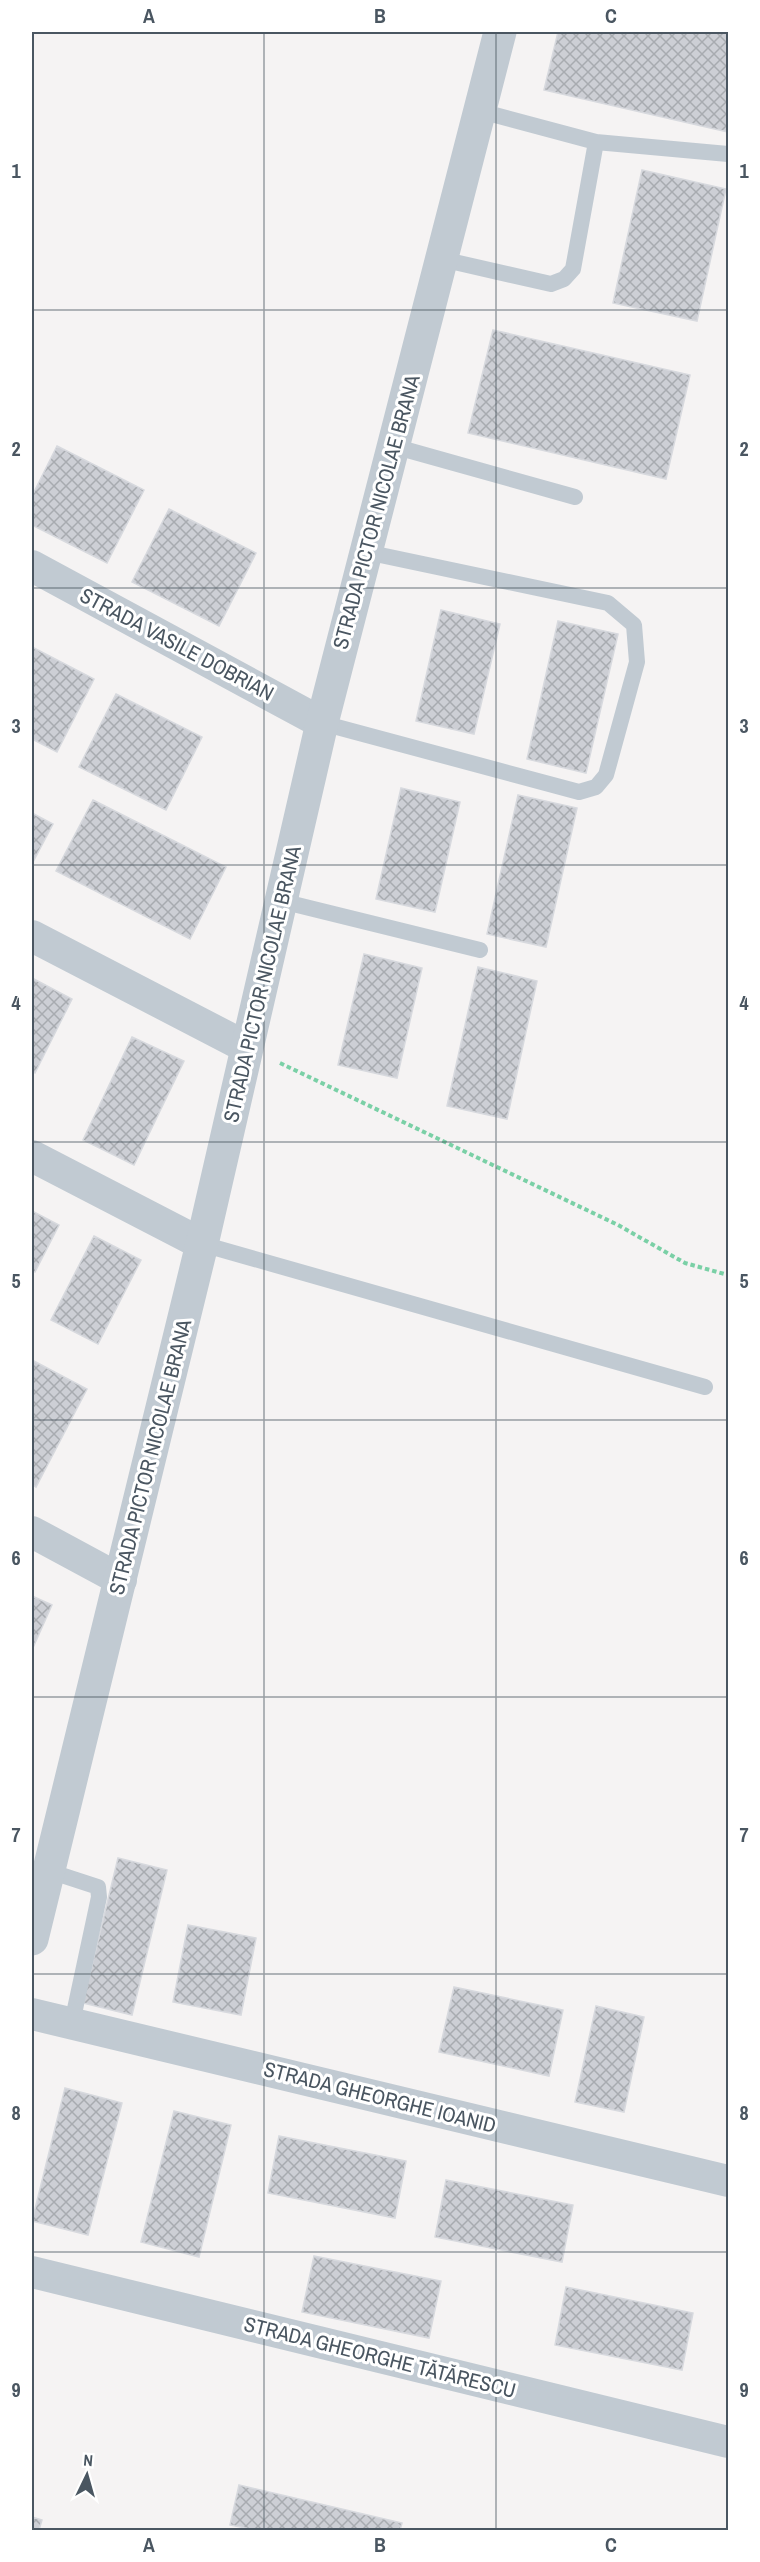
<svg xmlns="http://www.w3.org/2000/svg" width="760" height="2562" viewBox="0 0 760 2562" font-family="'Archivo Narrow',sans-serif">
<defs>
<pattern id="building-cross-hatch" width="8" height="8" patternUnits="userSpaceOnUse" patternTransform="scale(1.5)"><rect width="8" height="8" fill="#cdcfd5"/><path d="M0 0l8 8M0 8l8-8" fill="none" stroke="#a8abb0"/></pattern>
</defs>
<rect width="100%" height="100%" fill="#f5f3f3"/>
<path fill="url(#building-cross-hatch)" stroke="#d7d9de" stroke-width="1.5" d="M 558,32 L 728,32 L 728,132 L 544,90 Z
M 642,170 L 726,189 L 697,321 L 613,303 Z
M 493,330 L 690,375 L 666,479 L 468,433 Z
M 57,446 L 144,490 L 107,563 L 32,525 L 32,496 Z
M 169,509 L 256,553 L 219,626 L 132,582 Z
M 441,610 L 500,624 L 474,734 L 416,721 Z
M 558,621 L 618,634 L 586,773 L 527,759 Z
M 32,647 L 94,679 L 57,752 L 32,739 Z
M 116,694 L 202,737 L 166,810 L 79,767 Z
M 401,788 L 460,802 L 435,912 L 376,899 Z
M 518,795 L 577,808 L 546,947 L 487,934 Z
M 93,800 L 226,867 L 190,939 L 56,871 Z
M 32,813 L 53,824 L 32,864 Z
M 364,954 L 422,968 L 397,1078 L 338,1065 Z
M 478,967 L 537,981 L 507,1119 L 447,1106 Z
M 32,978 L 72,999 L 35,1073 L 32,1071 Z
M 132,1037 L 184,1061 L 134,1165 L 83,1140 Z
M 32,1211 L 59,1225 L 35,1272 L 32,1270 Z
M 94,1236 L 141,1260 L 98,1344 L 51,1320 Z
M 32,1360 L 87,1389 L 36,1487 L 32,1484 Z
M 32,1596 L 52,1605 L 32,1650 Z
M 118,1858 L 167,1870 L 132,2015 L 83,2003 Z
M 188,1925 L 256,1938 L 241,2015 L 173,2002 Z
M 454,1987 L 563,2010 L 549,2076 L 439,2052 Z
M 596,2006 L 644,2017 L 624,2112 L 575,2102 Z
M 65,2088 L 122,2103 L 88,2235 L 32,2221 Z
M 174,2111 L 231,2125 L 199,2257 L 141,2242 Z
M 279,2136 L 406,2161 L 395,2218 L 268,2193 Z
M 446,2180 L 573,2205 L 562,2262 L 435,2237 Z
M 314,2256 L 441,2281 L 429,2338 L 302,2312 Z
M 566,2287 L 693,2313 L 682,2370 L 555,2345 Z
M 239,2485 L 402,2523 L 400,2530 L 255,2530 L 230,2525 Z
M 32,2517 L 42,2520 L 39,2530 L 32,2530 Z"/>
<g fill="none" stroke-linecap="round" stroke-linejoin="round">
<path stroke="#7ad0a6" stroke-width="4" stroke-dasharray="4.5 3" stroke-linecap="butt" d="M 280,1063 L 618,1225 L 685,1263 L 728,1275"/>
<path stroke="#c1cad2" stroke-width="16" d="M 596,142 L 728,154
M 441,259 L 551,284 L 564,279 L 573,269 L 596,142 L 480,111
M 393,446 L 575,497
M 322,723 L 579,792 L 596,787 L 606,775 L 637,662 L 634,625 L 608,603 L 366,552
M 281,901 L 480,950
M 202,1244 L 705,1387
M 49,1871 L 98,1887 L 99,1897 L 72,2023"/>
<path stroke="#c1cad2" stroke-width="32" d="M 32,566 L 322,723
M 32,936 L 246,1047
M 32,1156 L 202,1244
M 32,1532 L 121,1580
M 32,2014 L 728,2181
M 32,2272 L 728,2442"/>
<path stroke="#c1cad2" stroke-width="33" d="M 32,1939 L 202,1244 L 322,723 L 500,32"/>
</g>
<path fill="none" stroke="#4a5661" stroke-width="1.5" stroke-opacity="0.55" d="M 264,32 L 264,2530M 496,32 L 496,2530M 32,310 L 728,310M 32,588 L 728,588M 32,865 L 728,865M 32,1142 L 728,1142M 32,1420 L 728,1420M 32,1697 L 728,1697M 32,1974 L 728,1974M 32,2252 L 728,2252"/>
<g text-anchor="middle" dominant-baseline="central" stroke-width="6" stroke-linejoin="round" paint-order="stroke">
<g font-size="21" fill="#4a5661" stroke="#fff">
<text transform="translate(376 512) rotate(-75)">STRADA PICTOR NICOLAE BRANA</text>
<text transform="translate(177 644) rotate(28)">STRADA VASILE DOBRIAN</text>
<text transform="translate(262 984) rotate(-77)">STRADA PICTOR NICOLAE BRANA</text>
<text transform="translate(150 1457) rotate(-76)">STRADA PICTOR NICOLAE BRANA</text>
<text transform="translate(380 2097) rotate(14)">STRADA GHEORGHE IOANID</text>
<text transform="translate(380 2357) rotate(14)">STRADA GHEORGHE TĂTĂRESCU</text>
</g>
</g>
<rect width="760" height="2562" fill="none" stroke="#ffffff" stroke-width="66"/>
<g transform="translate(87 2475) rotate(5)" stroke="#ffffff" stroke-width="4.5" paint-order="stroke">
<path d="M0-4.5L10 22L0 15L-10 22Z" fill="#4a5661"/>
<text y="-9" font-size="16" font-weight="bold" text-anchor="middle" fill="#4a5661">N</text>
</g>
<rect x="33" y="33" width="694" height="2496" fill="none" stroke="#4a5661" stroke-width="2"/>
<g font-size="20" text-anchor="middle" font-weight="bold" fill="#4a5661">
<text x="149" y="23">A</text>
<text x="380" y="23">B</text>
<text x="611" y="23">C</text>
<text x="16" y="178">1</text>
<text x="744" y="178">1</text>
<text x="16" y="456">2</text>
<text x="744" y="456">2</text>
<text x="16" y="733">3</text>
<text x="744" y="733">3</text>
<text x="16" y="1010">4</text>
<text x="744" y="1010">4</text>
<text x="16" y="1288">5</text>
<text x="744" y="1288">5</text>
<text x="16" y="1565">6</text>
<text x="744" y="1565">6</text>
<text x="16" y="1842">7</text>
<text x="744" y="1842">7</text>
<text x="16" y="2120">8</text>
<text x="744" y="2120">8</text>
<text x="16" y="2397">9</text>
<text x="744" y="2397">9</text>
<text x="149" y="2552">A</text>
<text x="380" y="2552">B</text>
<text x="611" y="2552">C</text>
</g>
</svg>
